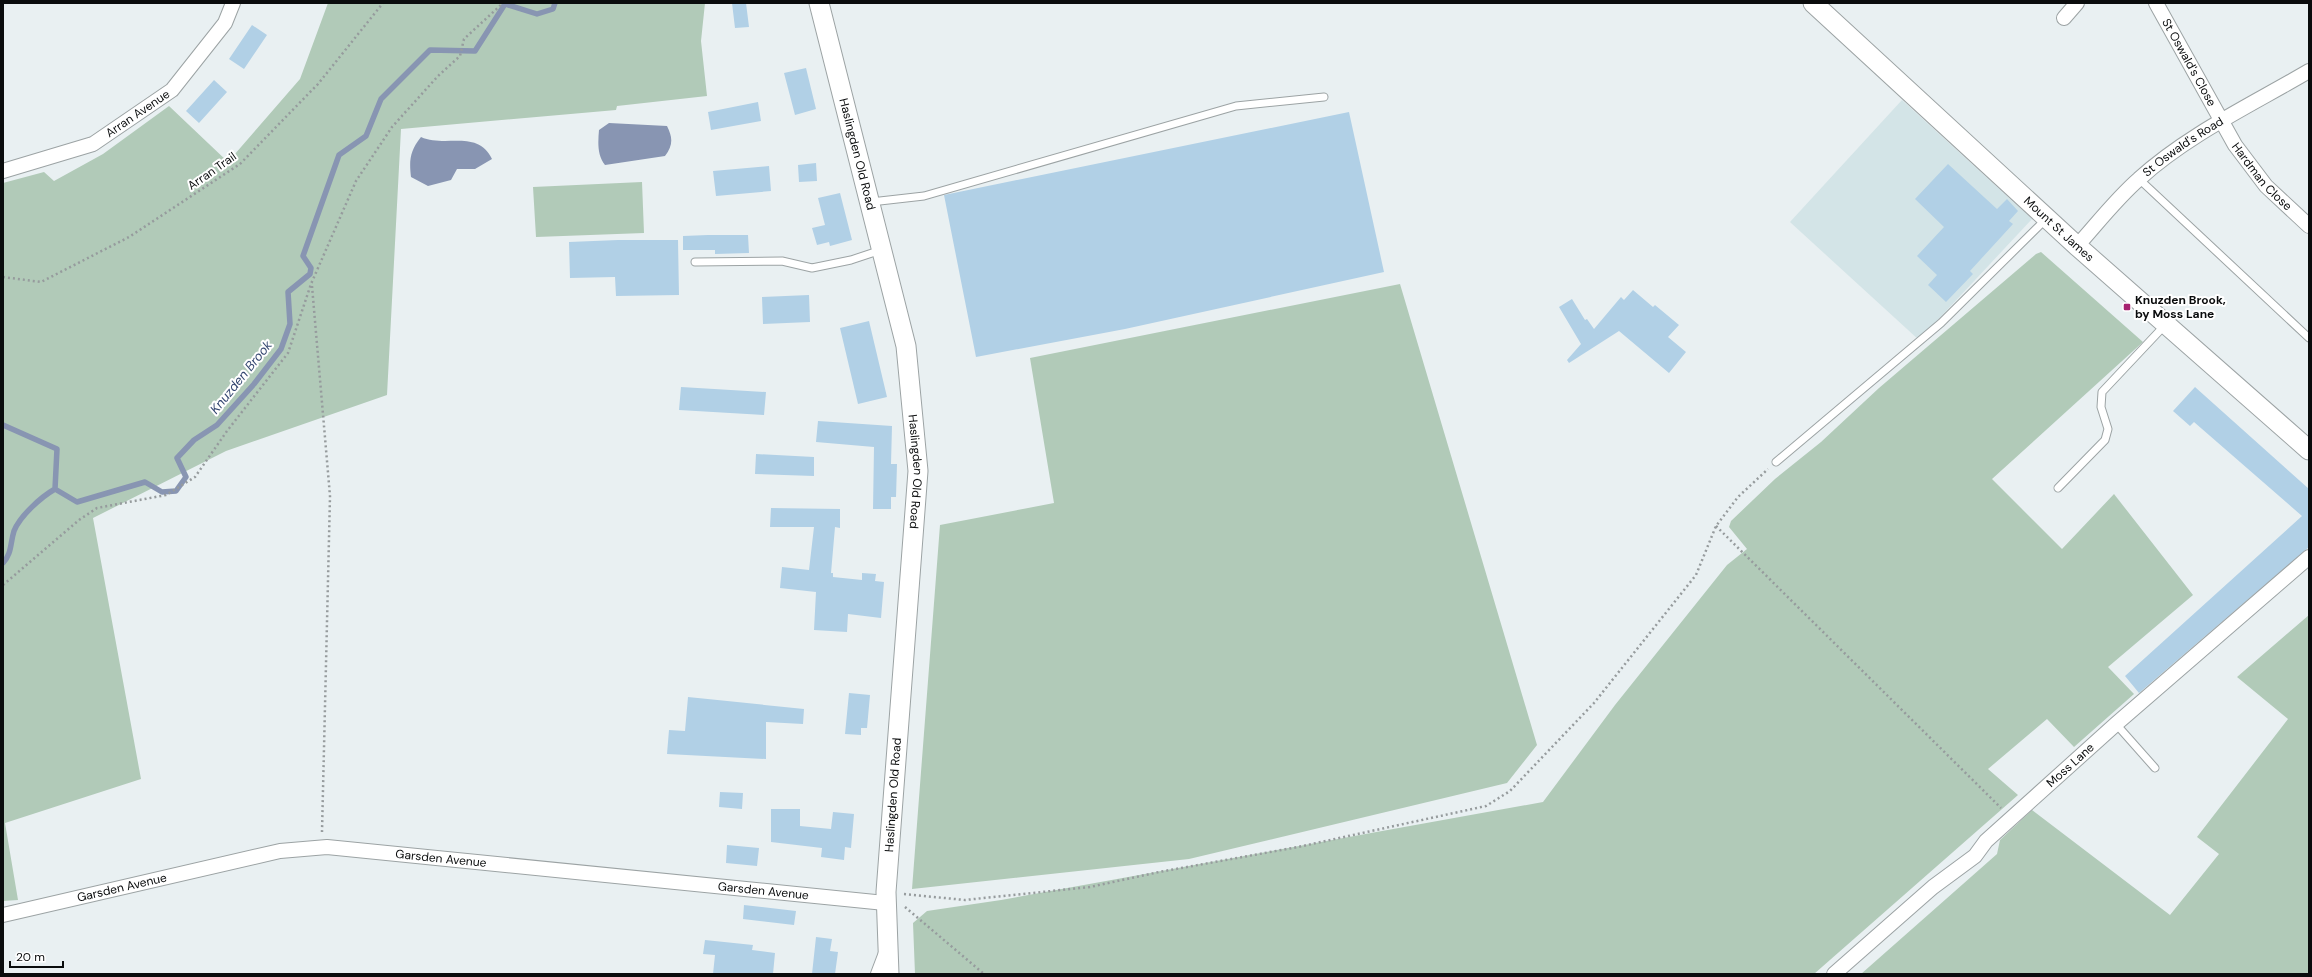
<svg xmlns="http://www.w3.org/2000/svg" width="2312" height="977" viewBox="0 0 2312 977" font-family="'DM Sans',sans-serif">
<rect width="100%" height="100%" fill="#e9f0f2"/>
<path fill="#d3e4e7" d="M 1902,100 L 2032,219 L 1919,340 L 1790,222 Z"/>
<path fill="#b1cab8" d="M 328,3 L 705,3 L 701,41 L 707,96 L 617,106 L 616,110 L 401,129 L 387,395 L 226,451 L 93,518 L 141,779 L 5,823 L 18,900 L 3,901 L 3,183 L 44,172 L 54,181 L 103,154 L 169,106 L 228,162 L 300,79 Z
M 642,182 L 644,233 L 536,237 L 533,187 Z
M 2041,252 L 2143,342 L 1992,479 L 2062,549 L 2114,494 L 2193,595 L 2108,667 L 2134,694 L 2074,747 L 2047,719 L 1988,769 L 2018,795 L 1814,974 L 915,974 L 913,923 L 927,911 L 1001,900 L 1543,802 L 1615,705 L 1727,565 L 1747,549 L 1729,527 L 1731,521 L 1775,479 L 1821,442 L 1879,388 L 2036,254 Z
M 1400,284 L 1537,745 L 1507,783 L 1189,859 L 912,889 L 940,525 L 1054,503 L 1030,358 Z
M 2309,615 L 2309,974 L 1861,974 L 1997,854 L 2000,840 L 2032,810 L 2170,915 L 2219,854 L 2197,837 L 2288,719 L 2237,677 Z"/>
<path fill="#8895b2" d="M 609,123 L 667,126 C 673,138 673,145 665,156 L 605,165 C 597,155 598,142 599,130 Z
M 421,137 C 445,148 478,129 492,159 L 475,169 L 457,169 L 451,180 L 428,186 L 411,177 C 409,160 410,151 421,137 Z"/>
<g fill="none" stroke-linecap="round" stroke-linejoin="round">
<path stroke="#8895b2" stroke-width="5.5" d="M 3,425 L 57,449 L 55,489
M 3,563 C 12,553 10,544 14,531 C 20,516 41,497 55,489 L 77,502 L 145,482 L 162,492 L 176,491 L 186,477 L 177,458 L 194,440 L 217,425 L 254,384 L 281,349 L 290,324 L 288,292 L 310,274 L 311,268 L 303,256 L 339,155 L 366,136 L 381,99 L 430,50 L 475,51 L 505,4 L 537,14 L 553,9 L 555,3"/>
</g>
<path fill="#b1d0e6" d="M 732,3 L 746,3 L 749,27 L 735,28 Z
M 252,25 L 267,35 L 244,69 L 229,59 Z
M 806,68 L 816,109 L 795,115 L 784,73 Z
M 214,80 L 227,92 L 199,123 L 186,111 Z
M 758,102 L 761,121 L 711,130 L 708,112 Z
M 1349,112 L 1384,272 L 1125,329 L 976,357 L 944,195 Z
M 816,163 L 817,181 L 799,182 L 798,165 Z
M 1948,164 L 1997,209 L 2007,199 L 2018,211 L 2009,221 L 2013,224 L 1970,271 L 1973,274 L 1946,302 L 1928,285 L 1937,275 L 1917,256 L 1944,227 L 1915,199 Z
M 769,166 L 771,191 L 716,196 L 713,171 Z
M 840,193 L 852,240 L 830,246 L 829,242 L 817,245 L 812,228 L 825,225 L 818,198 Z
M 708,235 L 748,235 L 749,253 L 715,254 L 715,250 L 683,250 L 683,236 Z
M 618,240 L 678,240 L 679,295 L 616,296 L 615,277 L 570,278 L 569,242 Z
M 1633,290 L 1653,307 L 1655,305 L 1679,325 L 1668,337 L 1686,352 L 1669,373 L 1619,331 L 1569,363 L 1567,360 L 1581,344 L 1559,307 L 1572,299 L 1585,320 L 1587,319 L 1594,329 L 1621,297 L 1624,300 Z
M 809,295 L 810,322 L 763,324 L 762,297 Z
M 869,321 L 887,397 L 858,404 L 840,328 Z
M 681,387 L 766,392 L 764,415 L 679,410 Z
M 2195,387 L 2309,489 L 2309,547 L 2139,693 L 2125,676 L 2302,516 L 2194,422 L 2190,426 L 2173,411 Z
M 818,421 L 892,426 L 891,464 L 897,464 L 896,497 L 891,497 L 891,509 L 873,509 L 874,447 L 816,442 Z
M 756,454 L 814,457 L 814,476 L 755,474 Z
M 771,508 L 840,509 L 840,528 L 835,527 L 831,573 L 833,573 L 833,577 L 862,580 L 862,573 L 876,574 L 875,581 L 884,582 L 881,618 L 848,614 L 847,632 L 814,630 L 816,592 L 780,588 L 782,567 L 809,570 L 814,527 L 770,527 Z
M 849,693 L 870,695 L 867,728 L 861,728 L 861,735 L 845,734 Z
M 688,697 L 804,709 L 803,724 L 766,722 L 766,759 L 667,754 L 669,730 L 685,731 Z
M 720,792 L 743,793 L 742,809 L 719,807 Z
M 771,809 L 800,809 L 800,826 L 831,829 L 833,812 L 854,814 L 851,848 L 845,847 L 844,860 L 821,857 L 822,848 L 771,842 Z
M 727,845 L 759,848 L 757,866 L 726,863 Z
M 744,905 L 796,911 L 794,925 L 743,919 Z
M 816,937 L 832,939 L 830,951 L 838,952 L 835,974 L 812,974 Z
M 705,940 L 753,945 L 752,950 L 775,953 L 773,974 L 713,974 L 715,955 L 703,954 Z"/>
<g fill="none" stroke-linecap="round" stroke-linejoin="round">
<defs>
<path id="service" d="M 2139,179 L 2309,338
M 871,202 L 924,196 L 1236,106 L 1324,97
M 695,262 L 782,261 L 812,268 L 851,260 L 881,250
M 1776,462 L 1941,323 L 2046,219
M 2058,488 L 2105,440 L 2108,429 L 2101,407 L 2102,392 L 2166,324
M 2116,724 L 2155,768"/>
<g id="minor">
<path id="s1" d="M 2156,3 L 2235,145 L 2266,186 L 2309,226"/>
<path d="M 2064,18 L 2077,3"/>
<path id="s2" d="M 3,171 L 93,144 L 172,90 L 225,23 L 233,3"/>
<path id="s3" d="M 2077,246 C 2097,224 2116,199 2139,179 C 2187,135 2253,104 2309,71"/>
<path id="s4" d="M 3,915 L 280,851 L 327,847 L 885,903"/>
<path d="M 878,974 L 886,953"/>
<path id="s5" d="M 1834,974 L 1933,887 L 1975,856 L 1986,841 L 2116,724 L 2309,557"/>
</g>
<g id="secondary">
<path id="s6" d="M 819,3 L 906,346 L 918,471 L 886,892 L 889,974"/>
<path id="s7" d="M 1813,3 L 2077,246 L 2309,450"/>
</g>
</defs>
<use href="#service" stroke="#9ca3a4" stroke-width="9"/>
<use href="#minor" stroke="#9ca3a4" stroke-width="16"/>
<use href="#secondary" stroke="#9ca3a4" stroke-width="21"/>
<path stroke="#969b9d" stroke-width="2.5" stroke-dasharray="2 3" stroke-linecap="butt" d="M 3,277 L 41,282 L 129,237 L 240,164 L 318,84 L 383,3
M 312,286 L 330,496 L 322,832
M 1716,526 L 2001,808
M 3,585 L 79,520 L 97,508 L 166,495 L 195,477 L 227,431 L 288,353 L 311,284 L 356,181 L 392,127 L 438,76 L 460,56 L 464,39 L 503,3
M 904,894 L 965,900 L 1090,887 L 1159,872 L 1298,847 L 1486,806 L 1510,791 L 1594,703 L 1696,575 L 1716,526 L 1738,497 L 1768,469
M 905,907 L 984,974"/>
<use href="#service" stroke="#fff" stroke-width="7"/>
<use href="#minor" stroke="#fff" stroke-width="14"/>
<use href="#secondary" stroke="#fff" stroke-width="19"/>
</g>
<rect fill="#a62370" stroke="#fff" stroke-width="1.5" x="2123" y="303" width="8" height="8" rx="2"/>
<g text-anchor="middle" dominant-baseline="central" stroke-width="4" stroke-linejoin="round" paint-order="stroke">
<g font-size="12" fill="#0a0c0d" stroke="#fff">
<text stroke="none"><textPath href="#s1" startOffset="68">St Oswald's Close</textPath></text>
<text stroke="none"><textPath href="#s2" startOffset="148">Arran Avenue</textPath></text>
<text stroke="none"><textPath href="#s3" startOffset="146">St Oswald's Road</textPath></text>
<text stroke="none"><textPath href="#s6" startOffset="156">Haslingden Old Road</textPath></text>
<text transform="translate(212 171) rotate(-35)">Arran Trail</text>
<text stroke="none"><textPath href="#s1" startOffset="204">Hardman Close</textPath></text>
<text stroke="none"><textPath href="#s7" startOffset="334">Mount St James</textPath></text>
<text stroke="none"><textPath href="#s6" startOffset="480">Haslingden Old Road</textPath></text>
<text stroke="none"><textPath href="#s5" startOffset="316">Moss Lane</textPath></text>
<text transform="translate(893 795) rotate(-86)">Haslingden Old Road</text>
<text stroke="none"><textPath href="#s4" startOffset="446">Garsden Avenue</textPath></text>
<text stroke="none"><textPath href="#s4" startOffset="122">Garsden Avenue</textPath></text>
<text stroke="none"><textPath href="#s4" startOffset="770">Garsden Avenue</textPath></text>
</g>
<g font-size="12" font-weight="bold" fill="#0a0c0d" stroke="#fff" text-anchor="start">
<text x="2135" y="300">Knuzden Brook,<tspan x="2135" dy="14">by Moss Lane</tspan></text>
</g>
<g font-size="13" font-style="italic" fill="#364872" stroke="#fff">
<text transform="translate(241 377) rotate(-51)">Knuzden Brook</text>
</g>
</g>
<rect width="2312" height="977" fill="none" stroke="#0a0c0d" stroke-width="8"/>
<path d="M10 961v6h53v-6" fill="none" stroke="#0a0c0d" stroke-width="2"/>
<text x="16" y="961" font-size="12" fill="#0a0c0d" stroke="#ffffff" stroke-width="3" paint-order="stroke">20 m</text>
</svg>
